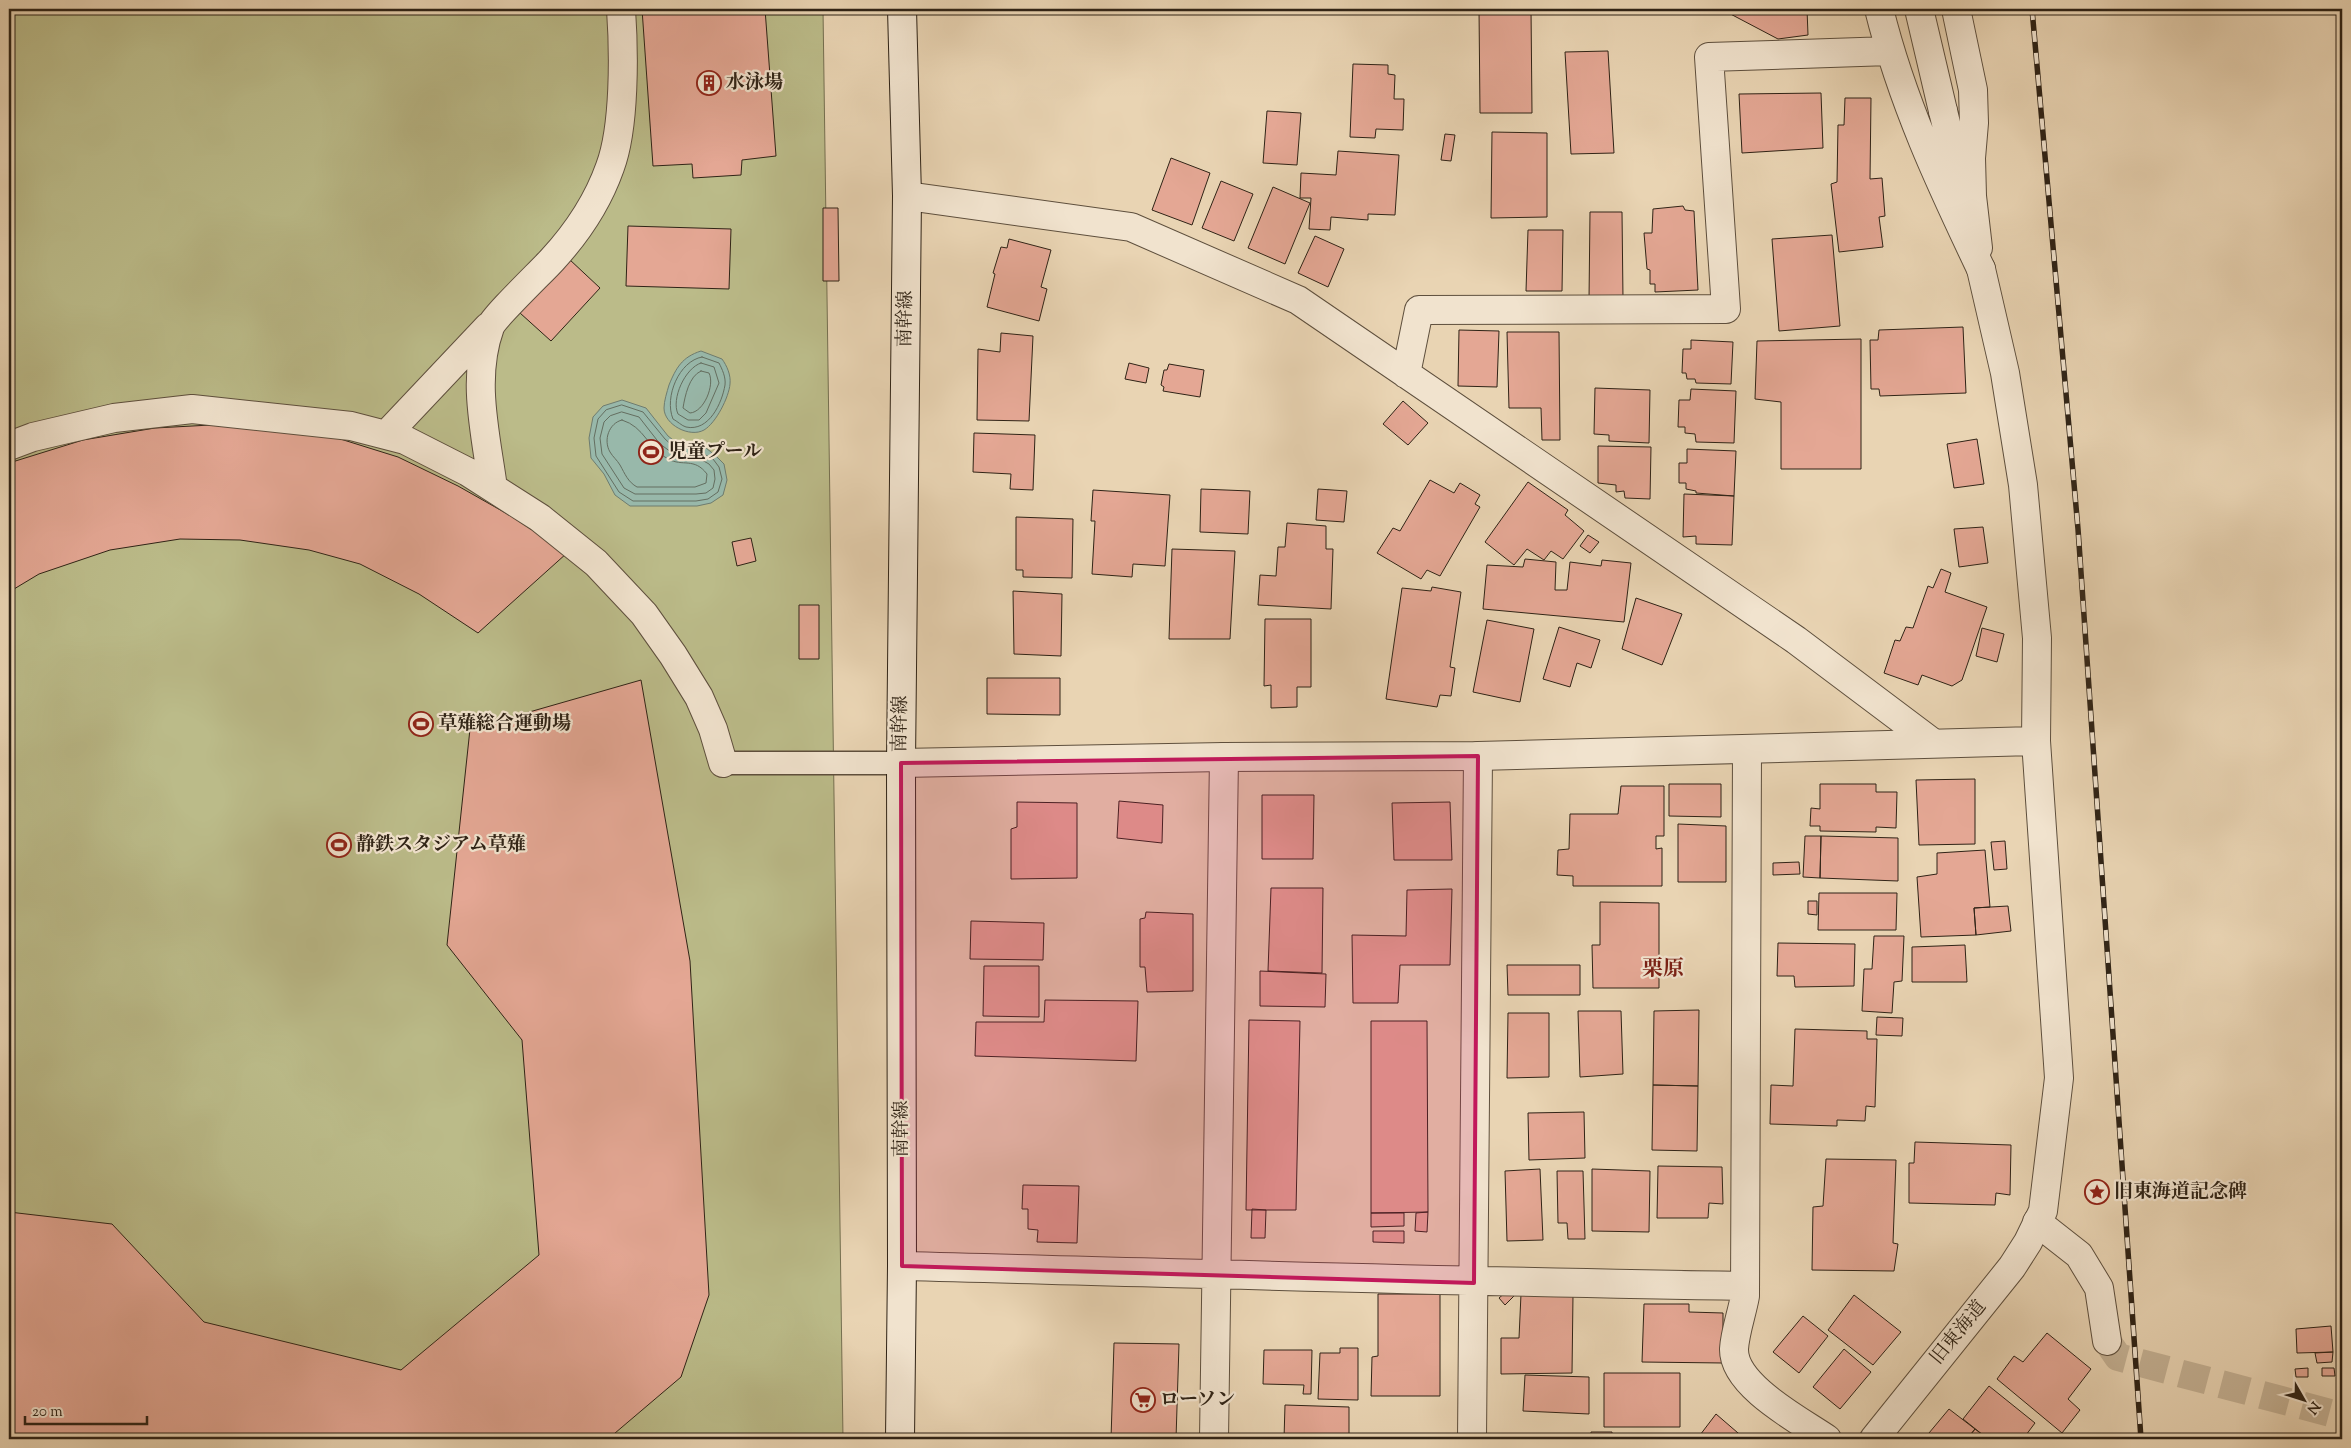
<svg xmlns="http://www.w3.org/2000/svg" width="2351" height="1448" viewBox="0 0 2351 1448" font-family="'Sorts Mill Goudy','Noto Serif JP',serif">
<rect width="100%" height="100%" fill="#e9d4b3"/>
<filter id="stains"><feTurbulence type="fractalNoise" baseFrequency=".004" numOctaves="4"/><feColorMatrix values="0 0 0 0 .2 0 0 0 0 .09 0 0 0 0 .02 0 0 0 .5 -.17"/></filter>
<radialGradient id="worn" r=".72"><stop offset=".6" stop-color="#630" stop-opacity="0"/><stop offset="1" stop-color="#630" stop-opacity=".3"/></radialGradient>
<path fill="#bbbb89" stroke="#756f50" d="M 9,9 L 823,9 L 843,1439 L 9,1439 Z"/>
<path fill="#98b8aa" stroke="#6e7c6f" d="M 701,351 L 722,359 C 727,366 731,375 730,384 C 729,397 716,423 704,430 C 690,438 664,425 664,408 C 664,401 667,392 669,385 C 676,368 682,357 701,351 Z
M 622,400 L 646,408 L 668,436 L 677,443 L 693,443 L 706,448 L 716,456 L 724,464 L 727,480 L 723,495 L 711,503 L 697,506 L 630,506 L 615,495 L 604,474 L 591,458 L 589,438 L 593,417 L 603,406 Z"/>
<g fill="none" stroke-linecap="round" stroke-linejoin="round">
<path stroke="#646e60" stroke-width="1" d="M 702,357 L 719,363 C 722,369 726,377 725,385 C 722,403 709,432 686,427 C 682,426 677,421 673,419 C 664,397 679,361 702,357 Z
M 701,363 L 714,367 L 719,383 L 706,413 L 699,420 L 688,420 L 678,414 C 671,399 685,368 701,363 Z
M 701,371 L 709,373 C 715,385 704,412 690,413 L 683,408 C 685,396 689,376 701,371 Z
M 622,405 L 643,412 L 665,439 L 674,447 L 693,448 L 713,459 L 719,467 L 722,479 L 718,492 L 708,499 L 696,501 L 633,501 L 619,492 L 596,456 L 594,438 L 598,419 L 606,410 Z
M 622,412 L 639,417 L 660,444 L 671,452 L 691,454 L 709,464 L 714,470 L 715,479 L 713,488 L 706,493 L 696,494 L 635,494 L 624,488 L 602,454 L 600,438 L 604,422 L 610,416 Z
M 622,420 C 645,427 647,448 668,459 C 683,467 694,457 707,474 L 706,483 L 695,487 L 637,487 C 628,482 625,474 620,465 C 617,460 613,457 610,452 C 603,440 609,423 622,420 Z"/>
</g>
<path fill="#e4a794" stroke="#2f2316" d="M 642,9 L 765,9 L 776,156 L 742,160 L 741,175 L 693,178 L 692,164 L 653,166 Z
M 1479,9 L 1531,9 L 1532,113 L 1480,113 Z
M 1721,9 L 1807,9 L 1808,35 L 1778,39 Z
M 1608,51 L 1614,153 L 1571,154 L 1565,52 Z
M 1353,64 L 1388,65 L 1388,74 L 1395,75 L 1394,99 L 1404,99 L 1403,130 L 1376,129 L 1375,138 L 1350,137 Z
M 1821,93 L 1823,148 L 1742,153 L 1739,94 Z
M 1845,98 L 1871,98 L 1870,179 L 1882,178 L 1885,216 L 1879,217 L 1883,247 L 1839,252 L 1831,184 L 1837,182 L 1838,125 L 1844,125 Z
M 1267,111 L 1301,113 L 1297,165 L 1263,163 Z
M 1492,132 L 1547,133 L 1547,217 L 1491,218 Z
M 1445,134 L 1455,135 L 1451,161 L 1441,160 Z
M 1338,151 L 1399,155 L 1395,215 L 1368,214 L 1368,220 L 1331,217 L 1330,230 L 1309,229 L 1311,198 L 1300,198 L 1301,173 L 1336,175 Z
M 1171,158 L 1210,173 L 1192,225 L 1152,210 Z
M 1221,181 L 1253,194 L 1234,241 L 1202,228 Z
M 1273,187 L 1310,203 L 1285,264 L 1248,248 Z
M 1683,206 L 1685,210 L 1694,211 L 1698,290 L 1655,292 L 1655,284 L 1650,284 L 1650,270 L 1647,269 L 1644,233 L 1652,233 L 1653,209 Z
M 823,208 L 838,208 L 839,281 L 823,281 Z
M 1590,212 L 1622,212 L 1623,299 L 1589,300 Z
M 628,226 L 731,229 L 729,289 L 626,286 Z
M 1528,230 L 1563,230 L 1562,291 L 1526,291 Z
M 1832,235 L 1840,326 L 1779,331 L 1772,239 Z
M 1315,236 L 1344,249 L 1328,287 L 1298,273 Z
M 1009,239 L 1051,250 L 1041,287 L 1047,289 L 1039,321 L 987,307 L 995,274 L 993,273 L 1001,247 L 1007,248 Z
M 569,259 L 600,288 L 551,341 L 520,313 Z
M 1963,327 L 1966,393 L 1880,396 L 1879,389 L 1871,389 L 1870,340 L 1878,340 L 1879,330 Z
M 1459,330 L 1499,331 L 1497,387 L 1458,386 Z
M 1507,332 L 1559,332 L 1560,440 L 1542,440 L 1541,408 L 1509,408 Z
M 1001,333 L 1033,336 L 1029,421 L 977,420 L 978,349 L 1000,352 Z
M 1861,339 L 1861,469 L 1781,469 L 1781,402 L 1755,399 L 1757,341 Z
M 1691,340 L 1733,342 L 1731,384 L 1696,383 L 1695,379 L 1687,379 L 1686,373 L 1682,373 L 1683,349 L 1691,349 Z
M 1129,363 L 1149,368 L 1146,383 L 1125,379 Z
M 1169,364 L 1204,370 L 1200,397 L 1163,391 L 1164,387 L 1161,385 L 1164,370 L 1167,370 Z
M 1595,388 L 1650,390 L 1649,443 L 1609,441 L 1609,435 L 1594,434 Z
M 1691,389 L 1736,391 L 1734,443 L 1696,442 L 1695,434 L 1685,433 L 1685,427 L 1678,427 L 1679,400 L 1690,400 Z
M 1403,401 L 1428,423 L 1408,445 L 1383,424 Z
M 211,425 L 334,437 L 398,457 L 458,486 L 511,516 L 567,553 L 478,633 L 419,594 L 360,564 L 309,550 L 240,540 L 180,539 L 110,550 L 39,574 L 9,592 L 9,463 L 83,440 L 155,428 Z
M 974,433 L 1035,435 L 1033,490 L 1010,489 L 1011,474 L 973,472 Z
M 1977,439 L 1984,484 L 1954,488 L 1947,444 Z
M 1598,446 L 1651,447 L 1650,499 L 1625,498 L 1624,491 L 1616,492 L 1616,485 L 1598,483 Z
M 1687,449 L 1736,451 L 1734,496 L 1696,493 L 1696,491 L 1686,489 L 1686,483 L 1679,483 L 1679,463 L 1687,463 Z
M 1430,480 L 1454,493 L 1460,483 L 1480,495 L 1475,504 L 1480,507 L 1440,576 L 1427,570 L 1421,579 L 1377,553 L 1393,528 L 1400,531 Z
M 1528,482 L 1568,510 L 1565,515 L 1584,531 L 1563,559 L 1551,551 L 1544,560 L 1527,549 L 1514,565 L 1485,542 Z
M 1201,489 L 1250,491 L 1248,534 L 1200,532 Z
M 1318,489 L 1347,491 L 1344,522 L 1316,520 Z
M 1093,490 L 1170,495 L 1165,566 L 1133,564 L 1132,577 L 1092,574 L 1095,521 L 1091,521 Z
M 1684,494 L 1734,496 L 1732,545 L 1696,544 L 1696,536 L 1683,537 Z
M 1016,517 L 1073,519 L 1072,578 L 1023,577 L 1023,570 L 1016,570 Z
M 1287,523 L 1326,526 L 1326,549 L 1333,549 L 1331,609 L 1258,605 L 1260,575 L 1276,576 L 1278,547 L 1285,547 Z
M 1983,527 L 1988,563 L 1959,567 L 1954,529 Z
M 1588,535 L 1599,542 L 1590,553 L 1580,546 Z
M 751,538 L 756,561 L 737,566 L 732,542 Z
M 1172,549 L 1235,551 L 1230,639 L 1169,639 Z
M 1525,559 L 1556,562 L 1555,590 L 1567,590 L 1570,562 L 1601,566 L 1602,560 L 1631,563 L 1624,622 L 1483,609 L 1487,565 L 1523,567 Z
M 1941,569 L 1951,573 L 1945,592 L 1987,607 L 1962,680 L 1952,686 L 1922,675 L 1918,685 L 1884,673 L 1895,640 L 1900,641 L 1906,627 L 1913,628 L 1928,586 L 1933,588 Z
M 1432,587 L 1461,592 L 1450,667 L 1455,668 L 1451,696 L 1440,695 L 1437,707 L 1386,699 L 1402,588 L 1431,591 Z
M 1013,591 L 1062,594 L 1061,656 L 1014,654 Z
M 1636,598 L 1682,614 L 1662,665 L 1622,649 Z
M 799,605 L 819,605 L 819,659 L 799,659 Z
M 1265,619 L 1311,619 L 1311,687 L 1297,687 L 1297,707 L 1271,708 L 1271,685 L 1264,686 Z
M 1487,620 L 1534,629 L 1520,702 L 1473,692 Z
M 1559,627 L 1600,640 L 1591,668 L 1577,663 L 1570,687 L 1543,679 Z
M 1982,628 L 2004,634 L 1997,662 L 1976,656 Z
M 987,678 L 1060,678 L 1060,715 L 987,714 Z
M 641,680 L 690,961 L 709,1295 L 681,1377 L 608,1439 L 17,1439 L 9,1436 L 9,1212 L 112,1224 L 204,1322 L 401,1370 L 539,1255 L 522,1040 L 447,945 L 470,729 Z
M 1975,779 L 1975,844 L 1919,845 L 1916,780 Z
M 1669,784 L 1721,784 L 1721,817 L 1669,816 Z
M 1820,784 L 1876,784 L 1876,792 L 1897,792 L 1896,828 L 1876,827 L 1876,832 L 1820,831 L 1820,826 L 1810,826 L 1811,808 L 1820,809 Z
M 1621,786 L 1664,786 L 1664,836 L 1656,836 L 1656,849 L 1662,848 L 1662,886 L 1573,886 L 1573,876 L 1557,875 L 1558,850 L 1569,849 L 1570,814 L 1618,814 Z
M 1262,795 L 1314,795 L 1313,859 L 1262,859 Z
M 1119,801 L 1163,805 L 1162,843 L 1117,838 Z
M 1017,802 L 1077,803 L 1077,878 L 1011,879 L 1011,829 L 1017,827 Z
M 1450,802 L 1452,860 L 1394,860 L 1392,803 Z
M 1678,824 L 1726,826 L 1726,882 L 1678,882 Z
M 1805,836 L 1821,836 L 1820,878 L 1803,877 Z
M 1821,836 L 1898,838 L 1898,881 L 1820,878 Z
M 2005,841 L 2007,869 L 1994,870 L 1991,842 Z
M 1985,850 L 1990,907 L 1974,908 L 1976,935 L 1921,937 L 1917,877 L 1937,874 L 1937,853 Z
M 1799,862 L 1800,874 L 1773,875 L 1773,863 Z
M 1271,888 L 1323,888 L 1322,973 L 1268,971 Z
M 1452,889 L 1450,965 L 1400,965 L 1398,1003 L 1353,1003 L 1352,935 L 1406,936 L 1407,890 Z
M 1819,893 L 1897,893 L 1896,930 L 1818,930 Z
M 1808,901 L 1817,901 L 1817,915 L 1808,914 Z
M 1600,902 L 1659,903 L 1659,988 L 1593,988 L 1592,945 L 1600,945 Z
M 2008,906 L 2011,931 L 1976,935 L 1974,908 Z
M 1146,912 L 1193,914 L 1193,991 L 1147,992 L 1145,967 L 1140,967 L 1140,919 L 1145,918 Z
M 971,921 L 1044,923 L 1043,960 L 970,959 Z
M 1874,936 L 1904,936 L 1902,981 L 1894,982 L 1892,1013 L 1862,1011 L 1864,969 L 1872,969 Z
M 1778,943 L 1855,944 L 1854,986 L 1795,987 L 1794,976 L 1777,976 Z
M 1965,945 L 1967,982 L 1912,982 L 1912,947 Z
M 1507,965 L 1580,965 L 1580,995 L 1508,995 Z
M 984,966 L 1039,966 L 1039,1017 L 983,1016 Z
M 1260,971 L 1326,974 L 1325,1007 L 1260,1006 Z
M 1045,1000 L 1138,1001 L 1136,1061 L 975,1056 L 976,1022 L 1044,1022 Z
M 1699,1010 L 1698,1086 L 1653,1085 L 1654,1011 Z
M 1578,1011 L 1621,1011 L 1623,1074 L 1580,1077 Z
M 1508,1013 L 1549,1013 L 1549,1077 L 1507,1078 Z
M 1877,1017 L 1903,1018 L 1902,1036 L 1876,1035 Z
M 1249,1020 L 1300,1021 L 1296,1210 L 1246,1210 Z
M 1371,1021 L 1427,1021 L 1428,1212 L 1371,1213 Z
M 1795,1029 L 1867,1031 L 1867,1039 L 1877,1039 L 1875,1107 L 1866,1106 L 1865,1121 L 1837,1120 L 1837,1126 L 1770,1124 L 1771,1085 L 1793,1086 Z
M 1653,1085 L 1698,1086 L 1697,1151 L 1652,1150 Z
M 1584,1112 L 1585,1158 L 1529,1160 L 1528,1113 Z
M 1915,1142 L 2011,1145 L 2010,1195 L 1996,1193 L 1995,1205 L 1909,1203 L 1909,1163 L 1914,1163 Z
M 1826,1159 L 1896,1160 L 1893,1243 L 1898,1244 L 1894,1271 L 1812,1270 L 1813,1207 L 1823,1206 Z
M 1658,1166 L 1722,1167 L 1723,1204 L 1709,1203 L 1708,1218 L 1657,1218 Z
M 1540,1169 L 1543,1240 L 1507,1241 L 1505,1171 Z
M 1592,1169 L 1650,1171 L 1649,1232 L 1592,1231 Z
M 1557,1171 L 1583,1171 L 1585,1239 L 1568,1239 L 1567,1223 L 1558,1223 Z
M 1023,1185 L 1079,1186 L 1077,1243 L 1037,1242 L 1038,1230 L 1028,1229 L 1028,1209 L 1022,1209 Z
M 1252,1209 L 1266,1210 L 1265,1238 L 1251,1238 Z
M 1428,1212 L 1427,1232 L 1415,1231 L 1416,1213 Z
M 1371,1213 L 1404,1213 L 1404,1226 L 1371,1227 Z
M 1373,1231 L 1404,1231 L 1404,1243 L 1373,1242 Z
M 1512,1287 L 1517,1293 L 1505,1305 L 1499,1298 Z
M 1378,1294 L 1440,1294 L 1440,1396 L 1371,1396 L 1372,1357 L 1378,1356 Z
M 1521,1294 L 1573,1295 L 1572,1373 L 1501,1374 L 1501,1338 L 1519,1338 Z
M 1854,1295 L 1901,1332 L 1873,1365 L 1828,1330 Z
M 1644,1304 L 1689,1304 L 1689,1312 L 1723,1313 L 1723,1363 L 1642,1362 Z
M 1803,1316 L 1828,1336 L 1799,1373 L 1773,1352 Z
M 2331,1326 L 2333,1352 L 2297,1353 L 2296,1329 Z
M 2047,1333 L 2091,1369 L 2068,1399 L 2080,1410 L 2062,1433 L 1997,1379 L 2014,1356 L 2023,1362 Z
M 1114,1343 L 1179,1344 L 1176,1439 L 1111,1439 Z
M 1340,1348 L 1358,1348 L 1358,1400 L 1318,1399 L 1320,1353 L 1340,1353 Z
M 1844,1349 L 1871,1372 L 1840,1409 L 1813,1387 Z
M 1264,1350 L 1312,1350 L 1311,1394 L 1303,1394 L 1304,1385 L 1263,1384 Z
M 2333,1352 L 2332,1362 L 2317,1363 L 2315,1353 Z
M 2308,1368 L 2308,1377 L 2296,1377 L 2295,1369 Z
M 2322,1368 L 2334,1368 L 2335,1376 L 2322,1376 Z
M 1604,1373 L 1680,1373 L 1680,1427 L 1604,1427 Z
M 1525,1375 L 1589,1377 L 1589,1414 L 1523,1411 Z
M 1989,1386 L 2035,1423 L 2023,1439 L 1988,1439 L 1963,1419 Z
M 1285,1405 L 1349,1407 L 1349,1439 L 1284,1439 Z
M 1949,1409 L 1975,1429 L 1967,1439 L 1924,1439 Z
M 1716,1414 L 1745,1439 L 1697,1439 Z
M 1975,1429 L 1988,1439 L 1967,1439 Z
M 1591,1432 L 1612,1432 L 1612,1439 L 1591,1439 Z"/>
<g fill="none" stroke-linecap="round" stroke-linejoin="round">
<path stroke="#c4b194" stroke-width="28" stroke-dasharray="28 14" stroke-linecap="butt" d="M 2107,1341 L 2118,1357 L 2342,1416"/>
<defs>
<path id="service" d="M 723,763 L 901,763"/>
<path id="pedestrian" d="M 386,435 L 488,327
M 9,446 L 33,437 L 114,418 L 192,409 L 351,426 L 405,440 L 468,472 L 540,518 L 596,563 L 644,614 L 673,655 L 699,697 L 713,729 L 723,763
M 493,488 C 486,435 471,379 490,327 C 494,317 541,272 552,260 C 576,234 598,201 610,167 C 625,127 624,52 621,9"/>
<path id="minor" d="M 1879,9 C 1902,102 1940,183 1981,269
M 1956,9 L 1973,90 L 1974,123 L 1971,158 L 1972,196 L 1978,248
M 1943,111 L 1961,185
M 907,196 L 1131,227 L 1298,300 L 1796,640 L 1933,743
M 1406,374 L 1419,310 L 1726,309 L 1709,57 L 1890,51
M 1747,750 L 1745,1296 C 1742,1313 1735,1332 1734,1349 C 1733,1386 1801,1421 1827,1439
M 2037,1222 L 2079,1255 L 2099,1288 L 2107,1341
M 902,1266 C 1183,1273 1464,1282 1745,1286
M 1214,1439 L 1224,757
M 1472,1439 L 1478,756"/>
<path id="tertiary" d="M 1919,9 L 1943,111
M 901,763 L 1224,757 L 1478,756 L 2036,741
M 1874,1439 L 2012,1267 L 2028,1242 L 2043,1211 L 2059,1078 L 2036,741 L 2037,638 L 2023,485 L 2005,373 L 1981,269"/>
<path id="secondary" d="M 900,1439 L 902,1266 L 901,763 L 907,196 L 902,9"/>
</defs>
<use href="#service" stroke="#5e4f3d" stroke-width="25"/>
<use href="#pedestrian" stroke="#5e4f3d" stroke-width="30"/>
<use href="#minor" stroke="#5e4f3d" stroke-width="30"/>
<use href="#tertiary" stroke="#5e4f3d" stroke-width="30"/>
<use href="#secondary" stroke="#2f2316" stroke-width="30"/>
<use href="#service" stroke="#f1e3ce" stroke-width="22"/>
<use href="#pedestrian" stroke="#f1e3ce" stroke-width="28"/>
<use href="#minor" stroke="#f1e3ce" stroke-width="28"/>
<use href="#tertiary" stroke="#f1e3ce" stroke-width="28"/>
<use href="#secondary" stroke="#f1e3ce" stroke-width="28"/>
<defs>
<path id="rail" d="M 2032,9 L 2078,529 L 2141,1439"/>
</defs>
<use href="#rail" stroke="#2f2316" stroke-width="5.5"/>
<use href="#rail" stroke="#f1e3ce" stroke-width="4" stroke-dasharray="11" stroke-linecap="butt"/>
</g>
<path fill="#c2185b" fill-opacity="0.2" stroke="#c2185b" stroke-width="4" stroke-linejoin="round" d="M 1478,756 L 1474,1283 L 902,1266 L 901,763 Z"/>
<defs>
<symbol id="building-ring" viewBox="-11 -11 22 22"><circle r="9.5" fill="#f1e3ce" stroke="#8f2418" stroke-width="1.5"/><path d="M-4-6H4V6H1V3H-1V6H-4ZM-2.5-4.3h1.7v1.8h-1.7ZM.8-4.3h1.7v1.8H.8ZM-2.5-1h1.7V.8h-1.7ZM.8-1h1.7V.8H.8Z" fill="#8f2418"/></symbol>
<symbol id="stadium-ring" viewBox="-11 -11 22 22"><circle r="9.5" fill="#f1e3ce" stroke="#8f2418" stroke-width="1.5"/><path d="M0-5a6.5 5 0 1 0 0 10a6.5 5 0 1 0 0-10ZM-3.5-1.8h7v3.6h-7Z" fill="#8f2418"/></symbol>
<symbol id="sight-ring" viewBox="-11 -11 22 22"><circle r="9.5" fill="#f1e3ce" stroke="#8f2418" stroke-width="1.5"/><path d="M0-6L1.8-2.2L6-1.7L2.9 1.2L3.7 5.4L0 3.3L-3.7 5.4L-2.9 1.2L-6-1.7L-1.8-2.2Z" fill="#8f2418"/></symbol>
<symbol id="supermarket-ring" viewBox="-11 -11 22 22"><circle r="9.5" fill="#f1e3ce" stroke="#8f2418" stroke-width="1.5"/><path d="M-6-5.5h2.5l.6 2H6L4.5 2H-2.5L-4.4-4H-6ZM-1.5 3.2a1.3 1.3 0 1 0 .1 0ZM3 3.2a1.3 1.3 0 1 0 .1 0Z" fill="#8f2418"/></symbol>
</defs>
<g fill-rule="evenodd">
<use href="#building-ring" x="695" y="69" width="28" height="28"/>
<use href="#stadium-ring" x="637" y="438" width="28" height="28"/>
<use href="#stadium-ring" x="407" y="710" width="28" height="28"/>
<use href="#stadium-ring" x="325" y="831" width="28" height="28"/>
<use href="#sight-ring" x="2083" y="1178" width="28" height="28"/>
<use href="#supermarket-ring" x="1129" y="1386" width="28" height="28"/>
</g>
<g text-anchor="middle" dominant-baseline="central" stroke-width="4.5" stroke-linejoin="round" paint-order="stroke">
<g font-size="19" font-weight="bold" fill="#2f2316" stroke="#f1e3ce" text-anchor="start">
<text x="726" y="83">水泳場</text>
<text x="668" y="452">児童プール</text>
<text x="438" y="724">草薙総合運動場</text>
<text x="356" y="845">静鉄スタジアム草薙</text>
<text x="2114" y="1192">旧東海道記念碑</text>
<text x="1160" y="1400">ローソン</text>
</g>
<g font-size="19" fill="#2f2316" stroke="#f1e3ce">
<text transform="translate(906 319) rotate(-89)">南幹線</text>
<text transform="translate(901 724) rotate(-89)">南幹線</text>
<text transform="translate(902 1129) rotate(-90)">南幹線</text>
<text transform="translate(1959 1333) rotate(-51)">旧東海道</text>
</g>
<g font-size="21" font-weight="bold" fill="#7a1f14" stroke="#f1e3ce">
<text x="1663" y="970">栗原</text>
</g>
</g>
<rect width="2351" height="1448" fill="none" stroke="#e9d4b3" stroke-width="30"/>
<rect x="10" y="10" width="2331" height="1428" fill="none" stroke="#2f2316" stroke-width="2.5"/>
<rect x="15" y="15" width="2321" height="1418" fill="none" stroke="#2f2316"/>
<g transform="translate(2304 1400) rotate(129)" stroke="#f1e3ce" stroke-width="4" paint-order="stroke">
<path d="M0-4L9 19L0 12L-9 19Z" fill="#2f2316"/>
<text y="-8" font-size="14" font-weight="bold" text-anchor="middle" fill="#2f2316">N</text>
</g>
<path d="M25 1416v8h122v-8" fill="none" stroke="#2f2316" stroke-width="2.5"/>
<text x="32" y="1416" font-size="15" fill="#2f2316" stroke="#f1e3ce" stroke-width="4" paint-order="stroke">20 m</text>
<rect width="100%" height="100%" filter="url(#stains)"/>
<rect width="100%" height="100%" fill="url(#worn)"/>
</svg>
